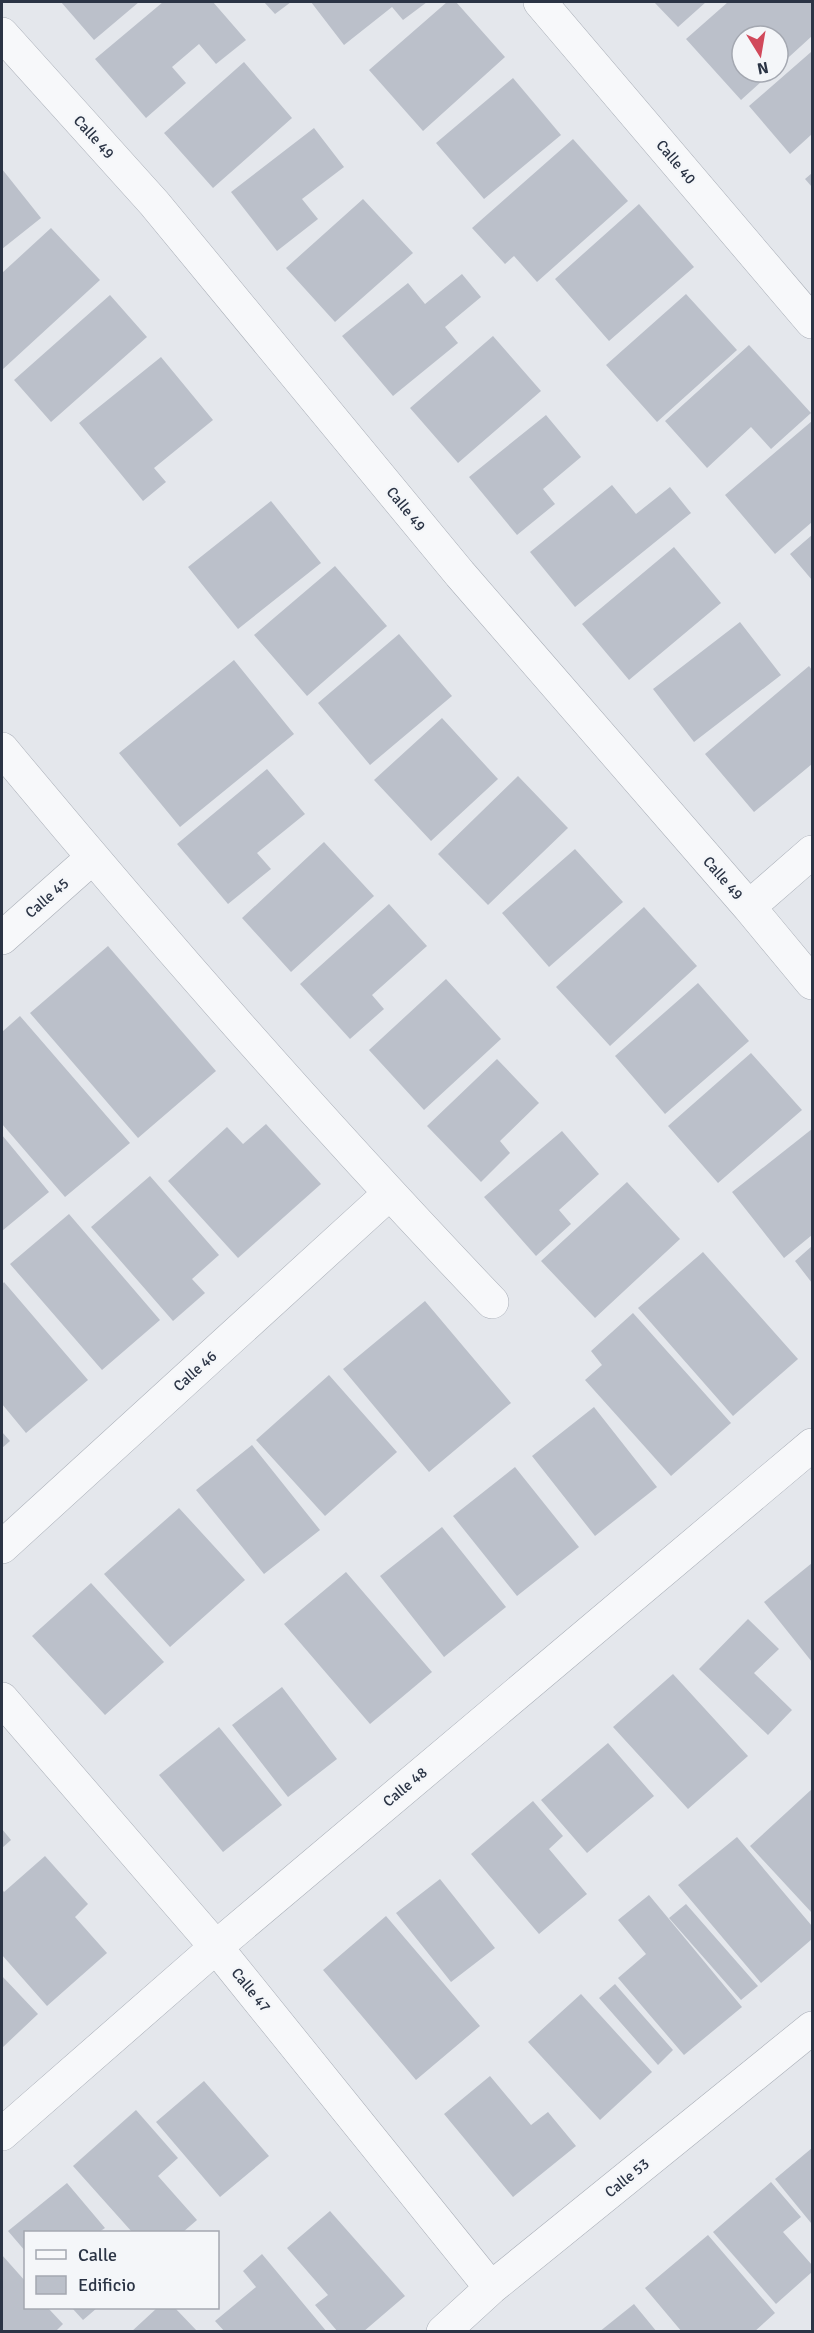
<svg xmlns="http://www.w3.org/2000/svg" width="814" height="2333" viewBox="0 0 814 2333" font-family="Signika,sans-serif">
<rect width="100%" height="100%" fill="#e4e7ec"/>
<path fill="#bbc0ca" d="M 61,2 L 139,2 L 94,40 Z
M 163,2 L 213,2 L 246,40 L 216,64 L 199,44 L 172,67 L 186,83 L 146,118 L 95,59 Z
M 264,2 L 291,2 L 275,14 Z
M 311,2 L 427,2 L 403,20 L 392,7 L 344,45 Z
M 447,2 L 456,2 L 505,57 L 423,131 L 369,70 Z
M 654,2 L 706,2 L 678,27 Z
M 728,2 L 812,2 L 812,36 L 778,67 L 778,36 L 742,36 L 742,72 L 772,72 L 741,100 L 686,39 Z
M 811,52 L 812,134 L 790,154 L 749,106 Z
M 244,62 L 292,118 L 213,188 L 164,133 Z
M 513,78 L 561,135 L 484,199 L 436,143 Z
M 314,128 L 344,167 L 302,199 L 318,219 L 277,251 L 231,192 Z
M 573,139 L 628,201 L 537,282 L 514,256 L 505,264 L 472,228 Z
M 2,169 L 41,218 L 2,249 Z
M 812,173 L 812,187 L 805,179 Z
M 363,199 L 413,253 L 335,322 L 286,268 Z
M 639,204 L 694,267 L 609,341 L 555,279 Z
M 51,228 L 100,280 L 2,370 L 2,273 Z
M 462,274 L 481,297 L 445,327 L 458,343 L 393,396 L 342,336 L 408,283 L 425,304 Z
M 686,294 L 737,350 L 657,422 L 606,365 Z
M 110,295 L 147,337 L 51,422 L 14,380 Z
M 493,336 L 541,391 L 458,463 L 410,408 Z
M 749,345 L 811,413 L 771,449 L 751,427 L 707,468 L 665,421 Z
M 161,357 L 213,420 L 154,468 L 166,482 L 143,501 L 79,423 Z
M 546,415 L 581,457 L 543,489 L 555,504 L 517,535 L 469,477 Z
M 812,421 L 812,522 L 775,554 L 725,495 Z
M 612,485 L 636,514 L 670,487 L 691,513 L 575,607 L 530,552 Z
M 271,501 L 321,563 L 238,629 L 188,567 Z
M 812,535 L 812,580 L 790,554 Z
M 674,547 L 721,603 L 629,680 L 582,624 Z
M 335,566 L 387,626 L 307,696 L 254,635 Z
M 740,622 L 781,675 L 694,742 L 653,689 Z
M 399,634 L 452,696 L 370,765 L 318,703 Z
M 234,660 L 294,734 L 180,827 L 119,753 Z
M 809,666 L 812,670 L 812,764 L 754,812 L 705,754 Z
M 442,718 L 498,779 L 431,841 L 374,780 Z
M 267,769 L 305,814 L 257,853 L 271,869 L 228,904 L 177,844 Z
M 518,776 L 568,828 L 488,905 L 438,854 Z
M 324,842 L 374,896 L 291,972 L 242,918 Z
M 575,849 L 623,902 L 549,967 L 502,913 Z
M 389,904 L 427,946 L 372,995 L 384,1009 L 350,1039 L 300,984 Z
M 644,907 L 697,966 L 610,1046 L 556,987 Z
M 108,946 L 216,1071 L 138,1138 L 30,1013 Z
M 446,979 L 501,1039 L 424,1110 L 369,1050 Z
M 698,983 L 749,1041 L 665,1114 L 615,1056 Z
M 20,1016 L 130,1143 L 65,1197 L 2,1124 L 2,1032 Z
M 751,1053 L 802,1110 L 718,1183 L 668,1126 Z
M 497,1059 L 539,1103 L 500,1141 L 510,1153 L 481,1182 L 427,1126 Z
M 266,1124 L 321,1184 L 238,1258 L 168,1181 L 227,1127 L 243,1144 Z
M 812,1129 L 812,1235 L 784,1258 L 732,1192 Z
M 562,1131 L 599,1174 L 559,1210 L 571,1224 L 536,1256 L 484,1197 Z
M 2,1135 L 49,1192 L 2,1231 Z
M 150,1176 L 219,1255 L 192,1279 L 205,1293 L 173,1321 L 91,1227 Z
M 627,1182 L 680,1239 L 595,1318 L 541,1261 Z
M 69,1214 L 160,1320 L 102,1370 L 10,1264 Z
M 812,1246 L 812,1283 L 795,1261 Z
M 703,1252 L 798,1359 L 733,1416 L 638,1308 Z
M 4,1282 L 88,1380 L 26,1433 L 2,1404 L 2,1285 Z
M 425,1301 L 511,1403 L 429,1472 L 343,1369 Z
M 633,1313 L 731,1423 L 671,1476 L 585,1380 L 602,1365 L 591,1351 Z
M 329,1375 L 397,1452 L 325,1516 L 256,1440 Z
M 594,1407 L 657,1487 L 595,1536 L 532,1456 Z
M 2,1432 L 10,1441 L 2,1448 Z
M 252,1445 L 320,1530 L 264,1574 L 196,1490 Z
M 515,1467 L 579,1547 L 517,1596 L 453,1516 Z
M 179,1508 L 245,1580 L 170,1647 L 104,1574 Z
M 442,1527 L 506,1607 L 444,1657 L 380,1576 Z
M 812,1563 L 812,1662 L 764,1602 Z
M 346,1572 L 432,1672 L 370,1724 L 284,1624 Z
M 91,1583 L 164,1662 L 105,1715 L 32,1636 Z
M 748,1619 L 779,1649 L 754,1673 L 792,1710 L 768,1735 L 699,1669 Z
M 673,1674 L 748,1756 L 688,1809 L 613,1727 Z
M 282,1687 L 337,1759 L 288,1797 L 232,1725 Z
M 219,1727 L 282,1805 L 223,1852 L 159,1775 Z
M 608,1743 L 654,1796 L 587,1853 L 541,1800 Z
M 812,1789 L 812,1913 L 750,1846 Z
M 533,1801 L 563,1836 L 549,1849 L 587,1894 L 539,1934 L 471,1854 Z
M 2,1829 L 11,1840 L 2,1848 Z
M 737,1837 L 812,1926 L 812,1939 L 761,1983 L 678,1885 Z
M 45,1856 L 88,1904 L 75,1917 L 107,1953 L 47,2006 L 2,1955 L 2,1889 L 4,1892 Z
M 440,1879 L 495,1948 L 451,1982 L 396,1913 Z
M 649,1895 L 742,2007 L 684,2055 L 618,1978 L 646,1954 L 618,1920 Z
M 686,1904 L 758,1986 L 741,2000 L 669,1918 Z
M 386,1916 L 480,2026 L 416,2080 L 323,1970 Z
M 2,1976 L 38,2014 L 2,2048 Z
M 615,1984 L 673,2050 L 658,2065 L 599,1998 Z
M 581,1994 L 652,2072 L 600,2120 L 528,2042 Z
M 490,2076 L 531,2125 L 548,2112 L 576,2146 L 513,2197 L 444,2114 Z
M 204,2081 L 269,2156 L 220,2197 L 156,2122 Z
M 136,2110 L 178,2158 L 158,2176 L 197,2220 L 183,2232 L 132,2232 L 73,2166 Z
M 812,2148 L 812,2222 L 811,2223 L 775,2179 Z
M 771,2182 L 801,2217 L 783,2232 L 812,2265 L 812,2272 L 776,2304 L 713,2232 Z
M 67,2183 L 105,2228 L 99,2232 L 26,2232 L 26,2252 L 8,2231 Z
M 330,2211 L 405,2296 L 363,2332 L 338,2332 L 315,2305 L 328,2295 L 287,2248 Z
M 708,2235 L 775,2313 L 754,2332 L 682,2332 L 645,2288 Z
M 262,2254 L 327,2332 L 225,2332 L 215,2321 L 256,2287 L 243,2271 Z
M 2,2255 L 26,2282 L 26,2308 L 48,2308 L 63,2324 L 55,2332 L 2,2332 Z
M 634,2304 L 657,2332 L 599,2332 Z
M 72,2308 L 97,2308 L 83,2320 Z
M 157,2308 L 175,2308 L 198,2332 L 131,2332 Z"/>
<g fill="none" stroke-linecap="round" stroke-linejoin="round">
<defs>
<path id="street" d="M 540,2 L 812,322
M 2,34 L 154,203 L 460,574 L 749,907 L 812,983
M 2,749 C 159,938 322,1124 492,1302
M 749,907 L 812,852
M 2,938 L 92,858
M 2,1547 L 389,1194
M 2,1699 L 216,1947 L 491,2288
M 2,2134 L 216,1947 L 812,1445
M 443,2332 L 491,2288 L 812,2028"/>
</defs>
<use href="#street" stroke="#a9aeb7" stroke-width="34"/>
<use href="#street" stroke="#f7f8fa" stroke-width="33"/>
</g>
<g text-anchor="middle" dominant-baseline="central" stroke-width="4.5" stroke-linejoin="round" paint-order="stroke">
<g font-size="15" fill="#2b3445" stroke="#f4f6f9">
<text transform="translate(94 137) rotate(48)">Calle 49</text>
<text transform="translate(676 162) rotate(50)">Calle 40</text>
<text transform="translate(406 509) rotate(51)">Calle 49</text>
<text transform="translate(723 878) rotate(49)">Calle 49</text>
<text transform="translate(47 898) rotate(-41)">Calle 45</text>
<text transform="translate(195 1371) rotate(-42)">Calle 46</text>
<text transform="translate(405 1787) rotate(-40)">Calle 48</text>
<text transform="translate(251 1990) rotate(51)">Calle 47</text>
<text transform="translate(627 2178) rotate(-39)">Calle 53</text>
</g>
</g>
<rect width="814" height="2333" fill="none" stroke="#2b3445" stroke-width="6"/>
<rect x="24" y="2231" width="195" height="78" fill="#f4f6f9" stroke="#a4a8b1" stroke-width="1.5"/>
<rect x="36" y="2250" width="30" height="9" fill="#f7f8fa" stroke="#a4a8b1" stroke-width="1.5"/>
<text x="78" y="2261" font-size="18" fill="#2b3445">Calle</text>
<rect x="36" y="2276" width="30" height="18" fill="#bbc0ca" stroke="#a4a8b1" stroke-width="1.5"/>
<text x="78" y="2291" font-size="18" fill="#2b3445">Edificio</text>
<g transform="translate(760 54) rotate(169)"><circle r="28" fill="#f4f6f9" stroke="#a4a8b1" stroke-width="1.5"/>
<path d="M0-4.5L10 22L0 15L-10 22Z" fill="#d1495b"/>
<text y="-9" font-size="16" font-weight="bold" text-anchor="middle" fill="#2b3445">N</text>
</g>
</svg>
